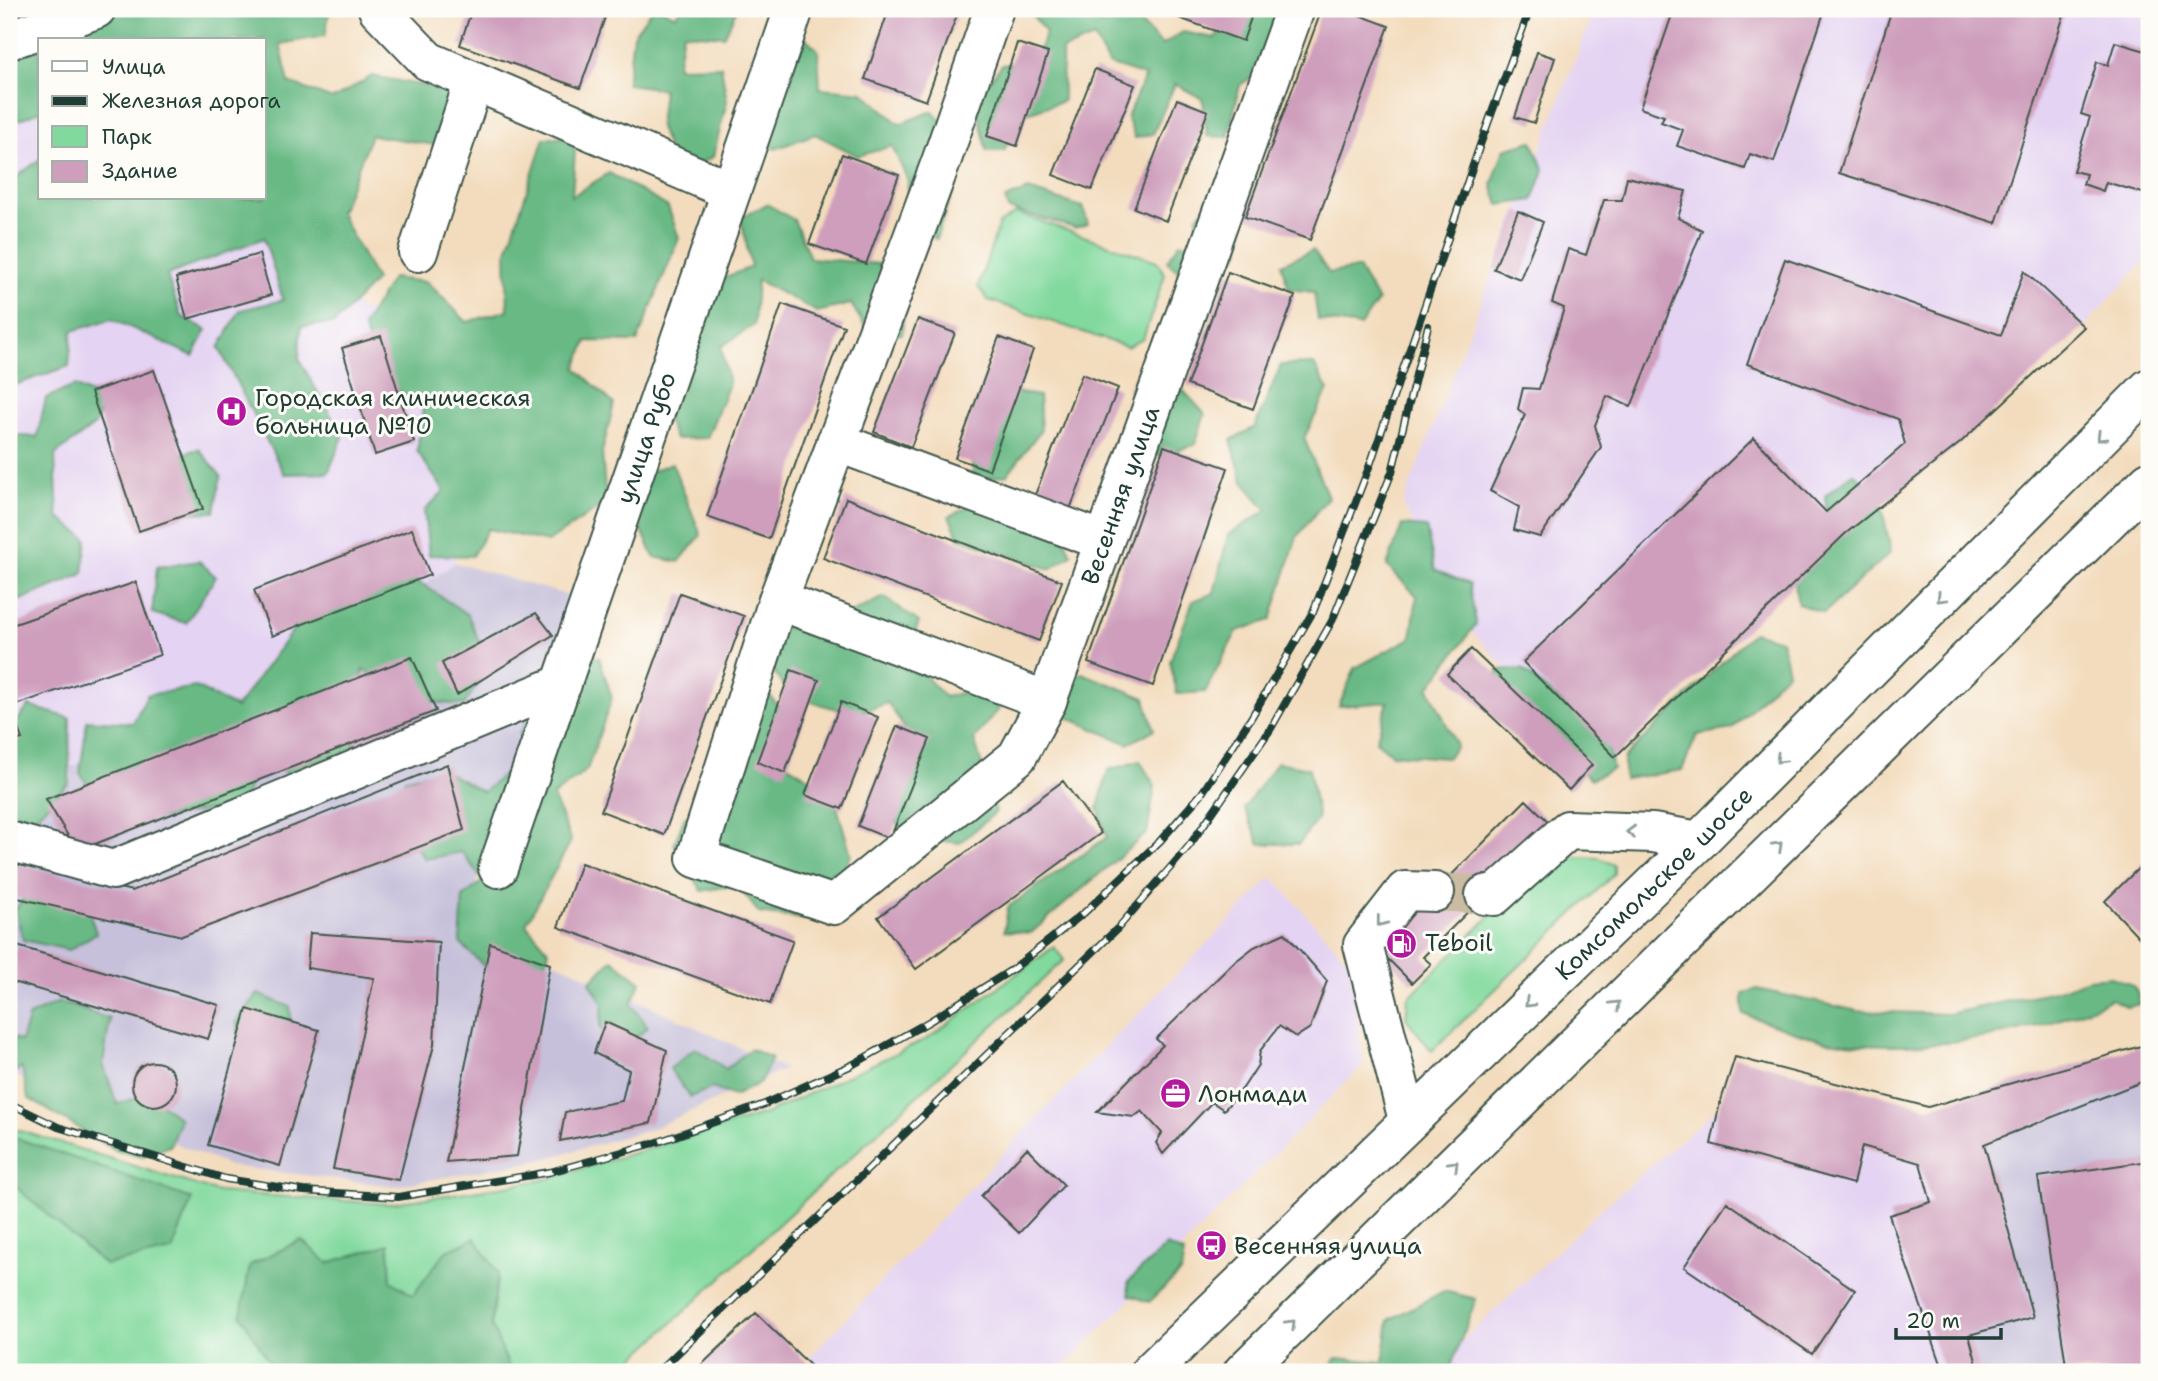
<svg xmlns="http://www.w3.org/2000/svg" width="2158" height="1381" viewBox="0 0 2158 1381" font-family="'Shantell Sans',sans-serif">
<rect width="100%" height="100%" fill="#fdfcf7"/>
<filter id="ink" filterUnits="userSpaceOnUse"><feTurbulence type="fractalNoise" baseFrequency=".0143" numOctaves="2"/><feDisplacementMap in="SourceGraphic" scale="14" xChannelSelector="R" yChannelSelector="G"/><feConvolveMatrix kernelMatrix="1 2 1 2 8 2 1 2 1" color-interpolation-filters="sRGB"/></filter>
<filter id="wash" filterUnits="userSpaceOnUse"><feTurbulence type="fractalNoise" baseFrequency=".00686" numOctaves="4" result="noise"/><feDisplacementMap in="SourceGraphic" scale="28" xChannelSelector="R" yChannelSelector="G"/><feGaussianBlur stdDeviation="1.57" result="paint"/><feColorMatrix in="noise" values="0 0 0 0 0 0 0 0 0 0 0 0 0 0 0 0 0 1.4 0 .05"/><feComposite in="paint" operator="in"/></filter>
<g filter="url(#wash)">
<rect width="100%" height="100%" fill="#f3dcbd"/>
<path fill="#e4d3f2" d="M 1595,9 L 2149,9 L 2149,256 L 2084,327 L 1960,443 L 1845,534 L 1615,757 L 1600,767 L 1456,615 L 1403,504 Z
M 40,46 L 40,198 L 264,198 L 299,285 L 457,344 L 455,563 L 381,614 L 384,646 L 30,783 L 9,782 L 9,58 Z
M 1272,877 L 1349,962 L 1363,1064 L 1357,1071 L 1058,1372 L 824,1372 L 809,1358 L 1030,1125 Z
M 1719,1107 L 1920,1163 L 1979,1372 L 1430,1372 L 1597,1213 Z"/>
<path fill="#c6c0da" d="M 455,563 L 577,598 L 464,919 L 785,1069 L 651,1129 L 540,1160 L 395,1186 L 229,1166 L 9,1073 L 9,782 L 30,783 L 383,646 L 381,614 Z
M 2149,1079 L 2149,1372 L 1979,1372 L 1920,1163 L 1984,1144 Z"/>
<path fill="#81d99d" stroke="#508b68" stroke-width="2" d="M 1016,213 L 1157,261 L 1165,275 L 1143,339 L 1127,347 L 988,300 L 978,287 L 999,224 Z
M 1560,856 L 1600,858 L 1614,865 L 1614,874 L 1432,1051 L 1406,1018 L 1408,998 L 1539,867 Z
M 1054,947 L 1064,960 L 619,1372 L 9,1372 L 9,1127 L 218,1192 L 388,1204 L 543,1180 L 765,1114 L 927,1039 Z"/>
<path fill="#68b984" stroke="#447b5c" stroke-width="2" d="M 11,9 L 330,9 L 325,36 L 280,44 L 289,83 L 333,99 L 372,76 L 463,93 L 435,145 L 371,135 L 340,213 L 376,280 L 334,324 L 301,326 L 299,359 L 343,437 L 328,473 L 284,474 L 219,348 L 240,310 L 283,300 L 264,238 L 167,275 L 181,316 L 207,330 L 193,356 L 112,319 L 72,331 L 69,366 L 9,387 L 9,177 L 15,178 L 40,159 L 40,198 L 264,198 L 264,40 L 40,40 L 40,111 L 9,124 Z
M 652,9 L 662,9 L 676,16 L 679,9 L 737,9 L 724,36 L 683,33 L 677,67 L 721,66 L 727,101 L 713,157 L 678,173 L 659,126 L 663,89 L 627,84 L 633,35 Z
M 1027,9 L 1090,9 L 1101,25 L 1132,15 L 1162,45 L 1183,32 L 1215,38 L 1240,9 L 1284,9 L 1293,51 L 1240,85 L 1228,137 L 1207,136 L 1203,99 L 1175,84 L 1153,134 L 1135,138 L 1127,117 L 1145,76 L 1108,64 L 1094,38 L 1062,50 L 1063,101 L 1018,116 L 1004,151 L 987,151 L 975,98 L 1002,65 L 1035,61 L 1046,32 Z
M 797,30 L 818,50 L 820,88 L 863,92 L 899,124 L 933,111 L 956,141 L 933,168 L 954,188 L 936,239 L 906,223 L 908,181 L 892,146 L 858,156 L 815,134 L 775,149 L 755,130 Z
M 576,137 L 572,196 L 609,173 L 668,207 L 679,238 L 637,342 L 587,341 L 576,368 L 614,404 L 602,452 L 606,503 L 548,542 L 488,529 L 472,556 L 429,555 L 424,511 L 444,491 L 417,451 L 423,408 L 383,380 L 363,326 L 392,278 L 427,282 L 467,322 L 508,310 L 506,254 L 544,138 Z
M 1532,141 L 1544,170 L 1533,200 L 1499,205 L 1492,185 L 1504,149 Z
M 1227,188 L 1245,198 L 1240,253 L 1209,281 L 1182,275 L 1167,261 L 1180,243 L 1200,244 L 1197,217 Z
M 1028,190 L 1083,207 L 1088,224 L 1075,228 L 1008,209 L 1005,199 Z
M 767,204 L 794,220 L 810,258 L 880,264 L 884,285 L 906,289 L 902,334 L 869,333 L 851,304 L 817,312 L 757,280 L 754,325 L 721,347 L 729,384 L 707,438 L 675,439 L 663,411 L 706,285 L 751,267 L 741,218 Z
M 1313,250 L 1329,273 L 1358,268 L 1378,301 L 1360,326 L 1318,320 L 1314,292 L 1289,289 L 1281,264 Z
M 1183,330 L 1179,386 L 1205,414 L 1195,445 L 1149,458 L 1140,416 L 1129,391 L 1155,334 Z
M 1314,364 L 1328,390 L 1304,438 L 1328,497 L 1297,537 L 1271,620 L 1237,631 L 1205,692 L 1177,694 L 1170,661 L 1193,601 L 1214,593 L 1228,535 L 1267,510 L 1243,482 L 1231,440 L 1255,427 L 1281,365 Z
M 74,386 L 104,400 L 95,425 L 55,455 L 58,517 L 87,539 L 83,574 L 16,602 L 9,599 L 9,435 L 37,437 L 46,398 Z
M 1009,391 L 1039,396 L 1041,430 L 1007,475 L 974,480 L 969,442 Z
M 199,449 L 221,476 L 214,512 L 174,513 L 167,458 Z
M 672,463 L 701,535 L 679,562 L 654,557 L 632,509 L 642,475 Z
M 1853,473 L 1879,493 L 1891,552 L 1824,613 L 1798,604 L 1793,574 L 1829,533 L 1825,496 Z
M 972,505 L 1062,535 L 1072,555 L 1050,569 L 959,538 L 949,516 Z
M 1402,525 L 1426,527 L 1435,570 L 1469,584 L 1476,624 L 1429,688 L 1457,746 L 1447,758 L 1392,754 L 1376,741 L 1388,702 L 1339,706 L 1355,668 L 1411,638 L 1417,596 L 1387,566 Z
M 199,561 L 216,577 L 186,623 L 152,613 L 157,567 Z
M 407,574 L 468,615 L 489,666 L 464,705 L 420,701 L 363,669 L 354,751 L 290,776 L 259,755 L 243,805 L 114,826 L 80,773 L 87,720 L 133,723 L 147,695 L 196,687 L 236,708 L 306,612 Z
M 884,597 L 919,622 L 906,656 L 945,697 L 979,688 L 999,709 L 974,739 L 996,812 L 960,843 L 907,837 L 883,802 L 910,737 L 888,703 L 854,714 L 791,696 L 765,660 L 784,620 L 845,616 Z
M 1753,632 L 1781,640 L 1788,671 L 1732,729 L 1697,735 L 1682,770 L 1624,779 L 1624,758 Z
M 599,657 L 612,698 L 587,770 L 553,796 L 571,841 L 526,924 L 549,951 L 539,983 L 503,984 L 460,943 L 463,897 L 483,881 L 462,852 L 425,859 L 396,821 L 405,778 L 443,770 L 483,792 L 508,771 L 540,773 L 519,735 L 559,662 Z
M 1522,669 L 1607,741 L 1613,769 L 1591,779 L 1496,697 L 1498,670 Z
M 1082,673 L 1145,698 L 1154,730 L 1128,744 L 1064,716 L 1056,688 Z
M 767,691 L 794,730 L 785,763 L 833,793 L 851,855 L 816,921 L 759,913 L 737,885 L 702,891 L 674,844 L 685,817 L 735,802 L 743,775 L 712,750 Z
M 29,706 L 70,718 L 69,783 L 17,835 L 9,835 L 9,766 L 14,765 L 9,731 Z
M 1140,761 L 1155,786 L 1147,833 L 1031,933 L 1004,931 L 1008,907 L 1107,837 L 1098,808 L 1108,770 Z
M 1277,762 L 1309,768 L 1318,818 L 1299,844 L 1260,844 L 1244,808 Z
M 34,887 L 87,906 L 96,933 L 69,950 L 23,940 L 15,909 Z
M 612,959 L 641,982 L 631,1004 L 648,1027 L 623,1050 L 600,1028 L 603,1004 L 590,982 Z
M 2111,977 C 2130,983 2137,983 2140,1004 L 2128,1007 L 2111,999 C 2097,1005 2082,1012 2067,1017 C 1998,1042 1908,1050 1835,1042 C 1809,1039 1768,1022 1743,1014 L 1743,994 L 1757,989 L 1858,1011 L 1949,1014 L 2058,990 L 2088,979 Z
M 258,994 L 290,1007 L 293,1048 L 243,1054 L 236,1021 Z
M 59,1002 L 110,1019 L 103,1064 L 117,1104 L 150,1094 L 180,1119 L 170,1146 L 143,1156 L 117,1151 L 28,1098 L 22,1068 L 9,1074 L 9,1037 L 21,1041 L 29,1016 Z
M 695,1048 L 726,1069 L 750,1049 L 772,1058 L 760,1083 L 734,1096 L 712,1088 L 690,1097 L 670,1069 Z
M 9,1138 L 16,1138 L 192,1199 L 172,1251 L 105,1265 L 9,1181 Z
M 475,1238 L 498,1273 L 491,1324 L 511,1372 L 275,1372 L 241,1315 L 250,1265 L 301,1240 L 328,1263 L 389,1244 L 391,1281 L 413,1295 L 445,1252 Z
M 1166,1246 L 1184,1253 L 1181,1272 L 1149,1302 L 1129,1295 L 1128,1282 Z
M 1444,1291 L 1476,1299 L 1449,1372 L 1328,1372 L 1336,1358 L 1383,1362 L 1389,1320 Z"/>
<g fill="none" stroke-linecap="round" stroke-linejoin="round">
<path stroke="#52b4d1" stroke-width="10" d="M 76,1372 L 85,1367 L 125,1372"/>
</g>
<g id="blocks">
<path fill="#ce9ebc" d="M 472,9 L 608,9 L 580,88 L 460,45 Z
M 889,9 L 959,9 L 926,101 L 865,79 Z
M 1154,9 L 1254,9 L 1243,41 Z
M 1322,9 L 1343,9 L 1389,26 L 1310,240 L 1245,217 Z
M 1674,9 L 1825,9 L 1774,162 L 1750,154 L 1745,169 L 1677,146 L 1683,130 L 1661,122 L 1664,116 L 1640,108 Z
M 1892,9 L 2066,9 L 1996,223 L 1839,173 Z
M 2115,42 L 2149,52 L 2149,195 L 2106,182 L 2103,191 L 2083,184 L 2086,174 L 2073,171 L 2090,117 L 2081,114 L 2097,62 L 2108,65 Z
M 1017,43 L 1048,53 L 1017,146 L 987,136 Z
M 1537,52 L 1555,58 L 1534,123 L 1515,117 Z
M 1095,69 L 1135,85 L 1092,190 L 1053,175 Z
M 1177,99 L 1208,111 L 1166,221 L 1134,208 Z
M 842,154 L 899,175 L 866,264 L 809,244 Z
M 1627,177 L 1686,191 L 1678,218 L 1702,230 L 1631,407 L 1607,396 L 1595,425 L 1601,447 L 1540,537 L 1514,530 L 1519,507 L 1490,491 L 1525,415 L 1518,409 L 1523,388 L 1539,389 L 1564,308 L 1552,303 L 1568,249 L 1586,255 L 1604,200 L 1622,200 Z
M 1518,211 L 1543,222 L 1520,279 L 1494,269 Z
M 259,254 L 271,295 L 187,319 L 176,278 Z
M 1785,259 L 2001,335 L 2024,271 L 2084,327 L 1960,443 L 1845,534 L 1615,757 L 1523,662 L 1754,438 L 1826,512 L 1905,444 L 1898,419 L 1747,364 Z
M 1228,272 L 1295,296 L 1253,409 L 1187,385 Z
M 782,304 L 844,326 L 769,539 L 707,517 Z
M 918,319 L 955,333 L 911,447 L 874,432 Z
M 381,336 L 414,442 L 375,455 L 342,348 Z
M 999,337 L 1033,350 L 989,470 L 955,458 Z
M 154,370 L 203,509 L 139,531 L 91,392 Z
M 1082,374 L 1118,388 L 1070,509 L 1035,495 Z
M 1164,446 L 1228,468 L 1153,686 L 1088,663 Z
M 846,498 L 1062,581 L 1039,641 L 823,558 Z
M 412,529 L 430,575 L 272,636 L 254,590 Z
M 136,582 L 160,655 L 10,707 L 22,739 L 9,743 L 9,626 Z
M 680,593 L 744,616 L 664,835 L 601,811 Z
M 536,613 L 553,635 L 457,695 L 442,663 Z
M 1471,649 L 1592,765 L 1569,790 L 1447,674 Z
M 412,657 L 436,711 L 77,851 L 46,799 Z
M 791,670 L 819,680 L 785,773 L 757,762 Z
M 841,702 L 878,717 L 842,809 L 805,795 Z
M 897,726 L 930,739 L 890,839 L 858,826 Z
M 447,764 L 464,830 L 182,936 L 9,896 L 9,888 L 16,864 L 132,891 Z
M 1063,781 L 1101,833 L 916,969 L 878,917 Z
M 1526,800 L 1553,826 L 1423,957 L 1431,964 L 1412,983 L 1378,949 Z
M 2149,858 L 2149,948 L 2105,901 Z
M 581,863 L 793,940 L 770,1004 L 558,927 Z
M 310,933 L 439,942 L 434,1045 L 399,1180 L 333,1169 L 374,978 L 307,968 Z
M 1285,933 L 1327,981 L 1310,1028 L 1296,1037 L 1279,1026 L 1260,1051 L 1258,1065 L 1243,1088 L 1224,1110 L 1212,1102 L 1163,1154 L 1156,1143 L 1162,1133 L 1142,1111 L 1134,1117 L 1097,1112 L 1163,1045 L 1156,1039 L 1232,964 L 1254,947 Z
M 490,943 L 550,964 L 517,1156 L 446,1162 Z
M 17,946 L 219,1005 L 208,1039 L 9,981 Z
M 247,1009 L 319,1030 L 280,1166 L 208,1145 Z
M 605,1022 L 667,1050 L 651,1123 L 560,1141 L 565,1112 L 622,1101 L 629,1070 L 594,1053 Z
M 2141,1046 L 2149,1064 L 2149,1079 L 1984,1144 L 2033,1317 L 1969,1335 L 1979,1372 L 1944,1372 L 1889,1215 L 1931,1202 L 1920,1163 L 1862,1146 L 1853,1184 L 1711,1144 L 1719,1107 L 1735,1057 L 1928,1107 Z
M132 1084a22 22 0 1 1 44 0a22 22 0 1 1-44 0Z
M 1027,1148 L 1064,1185 L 1019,1233 L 981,1196 Z
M 2149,1161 L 2149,1372 L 2067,1372 L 2038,1177 Z
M 1727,1202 L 1855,1290 L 1812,1354 L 1684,1267 Z
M 756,1313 L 817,1372 L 694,1372 Z"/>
</g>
</g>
<g filter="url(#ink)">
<use href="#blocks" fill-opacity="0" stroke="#3f5549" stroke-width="2"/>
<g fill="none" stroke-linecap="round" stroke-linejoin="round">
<path stroke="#c9bca2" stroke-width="38" stroke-dasharray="38 19" stroke-linecap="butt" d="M 1435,892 L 1485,895"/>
<defs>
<g id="minor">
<path d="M 378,9 L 428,61 L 731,191"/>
<path id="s1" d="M 994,9 L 941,162 L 778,600 L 696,858 L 834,905 L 1017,757 L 1047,701 L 1295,9"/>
<path d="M 9,40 L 96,9"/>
<path d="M 418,252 L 474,81"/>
<path d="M 836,442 L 1104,541"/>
<path d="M 778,600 L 1047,701"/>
<path d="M 9,841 L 113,870 L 562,684"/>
<path id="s2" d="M 498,868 L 794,9"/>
<path d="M 1485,895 L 1494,896 L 1568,830 L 1653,833 L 1699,841"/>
<path d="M 1408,1120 L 1363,945 L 1405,891 L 1435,892"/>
</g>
<g id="major">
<path id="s3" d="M 1150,1372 L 1699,841 L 2149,388"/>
<path d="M 1243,1372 L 2149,481"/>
</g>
</defs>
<use href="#minor" stroke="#3f5549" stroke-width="42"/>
<use href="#major" stroke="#3f5549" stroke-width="42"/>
<use href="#minor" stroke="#fff" stroke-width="38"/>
<use href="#major" stroke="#fff" stroke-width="38"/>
<defs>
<path id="rail" d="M 9,1103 L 58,1127 L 226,1179 L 304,1191 L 398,1197 L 550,1172 L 658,1142 L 765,1104 L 852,1065 L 930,1021 L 1013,969 L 1085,912 L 1160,841 L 1202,793 L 1251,718 L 1314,610 L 1371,462 L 1480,145 L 1530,9
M 658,1372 L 1118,928 L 1189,846 L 1270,730 L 1332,621 L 1392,472 L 1428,326"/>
</defs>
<use href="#rail" stroke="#1f3d34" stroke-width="8"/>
<use href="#rail" stroke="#fdfcf7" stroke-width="5" stroke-dasharray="16" stroke-linecap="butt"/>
</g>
<defs><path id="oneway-chevron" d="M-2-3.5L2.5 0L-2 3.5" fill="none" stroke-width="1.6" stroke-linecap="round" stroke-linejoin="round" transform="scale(1.75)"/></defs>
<g stroke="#8f9e9a">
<use href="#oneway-chevron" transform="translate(2101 437) rotate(135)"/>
<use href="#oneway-chevron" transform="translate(1941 598) rotate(135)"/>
<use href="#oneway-chevron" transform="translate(1780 759) rotate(135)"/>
<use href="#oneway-chevron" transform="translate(1631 832) rotate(-178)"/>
<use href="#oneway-chevron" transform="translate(1778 846) rotate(-44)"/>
<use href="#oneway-chevron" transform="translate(1381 922) rotate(128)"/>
<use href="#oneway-chevron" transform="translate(1529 1003) rotate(136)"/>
<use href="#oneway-chevron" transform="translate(1616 1005) rotate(-45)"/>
<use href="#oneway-chevron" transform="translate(1454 1165) rotate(-45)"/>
<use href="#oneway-chevron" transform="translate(1291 1324) rotate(-45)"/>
</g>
</g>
<defs>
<symbol id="hospital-disc" viewBox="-11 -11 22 22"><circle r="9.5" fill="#b5179e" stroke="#fdfcf7"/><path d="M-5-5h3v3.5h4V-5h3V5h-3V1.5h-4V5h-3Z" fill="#fff"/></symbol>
<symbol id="fuel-disc" viewBox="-11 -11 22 22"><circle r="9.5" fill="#b5179e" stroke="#fdfcf7"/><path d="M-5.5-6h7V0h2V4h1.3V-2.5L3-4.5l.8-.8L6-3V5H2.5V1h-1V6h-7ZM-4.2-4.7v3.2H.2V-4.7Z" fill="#fff"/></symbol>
<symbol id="office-disc" viewBox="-11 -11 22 22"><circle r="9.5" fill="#b5179e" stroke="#fdfcf7"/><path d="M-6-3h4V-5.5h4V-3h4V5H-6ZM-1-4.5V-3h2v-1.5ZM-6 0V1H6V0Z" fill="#fff"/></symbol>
<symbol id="bus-disc" viewBox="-11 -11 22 22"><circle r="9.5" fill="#b5179e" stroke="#fdfcf7"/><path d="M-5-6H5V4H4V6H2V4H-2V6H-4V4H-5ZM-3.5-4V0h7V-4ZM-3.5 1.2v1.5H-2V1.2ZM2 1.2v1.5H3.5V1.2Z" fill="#fff"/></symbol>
</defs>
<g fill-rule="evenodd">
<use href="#hospital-disc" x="214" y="394" width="35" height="35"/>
<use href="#fuel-disc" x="1384" y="926" width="35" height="35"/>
<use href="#office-disc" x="1158" y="1076" width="35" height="35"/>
<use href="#bus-disc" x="1194" y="1228" width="35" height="35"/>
</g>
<g text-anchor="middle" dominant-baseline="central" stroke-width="6" stroke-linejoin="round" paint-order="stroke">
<g font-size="24" fill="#1f3d34" stroke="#fdfcf7" text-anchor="start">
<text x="255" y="398">Городская клиническая<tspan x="255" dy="28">больница №10</tspan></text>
<text x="1425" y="943">Teboil</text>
<text x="1198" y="1094">Лонмади</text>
<text x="1234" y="1246">Весенняя улица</text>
</g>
<g font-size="24" fill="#1f3d34" stroke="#fdfcf7">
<text stroke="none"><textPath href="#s2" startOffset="455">улица Рубо</textPath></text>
<text stroke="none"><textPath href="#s1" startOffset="1563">Весенняя улица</textPath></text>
<text stroke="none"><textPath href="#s3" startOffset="702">Комсомольское шоссе</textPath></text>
</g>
</g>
<rect width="2158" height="1381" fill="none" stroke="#fdfcf7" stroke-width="35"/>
<rect x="38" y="38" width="228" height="161" fill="#fdfcf7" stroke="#a4b0a9" stroke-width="2"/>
<rect x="52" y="61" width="35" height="10" fill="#ffffff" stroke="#a4b0a9" stroke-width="2"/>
<text x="102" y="74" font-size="21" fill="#1f3d34">Улица</text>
<rect x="52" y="96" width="35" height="10" fill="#1f3d34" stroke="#a4b0a9" stroke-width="2"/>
<text x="102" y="108" font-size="21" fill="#1f3d34">Железная дорога</text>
<rect x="52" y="126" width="35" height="21" fill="#81d99d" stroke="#a4b0a9" stroke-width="2"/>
<text x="102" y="144" font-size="21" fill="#1f3d34">Парк</text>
<rect x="52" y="161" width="35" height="21" fill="#ce9ebc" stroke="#a4b0a9" stroke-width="2"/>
<text x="102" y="178" font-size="21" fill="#1f3d34">Здание</text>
<path d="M1896 1328v10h105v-10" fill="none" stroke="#1f3d34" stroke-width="3.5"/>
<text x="1906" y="1328" font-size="21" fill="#1f3d34" stroke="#fdfcf7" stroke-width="5" paint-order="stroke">20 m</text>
</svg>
